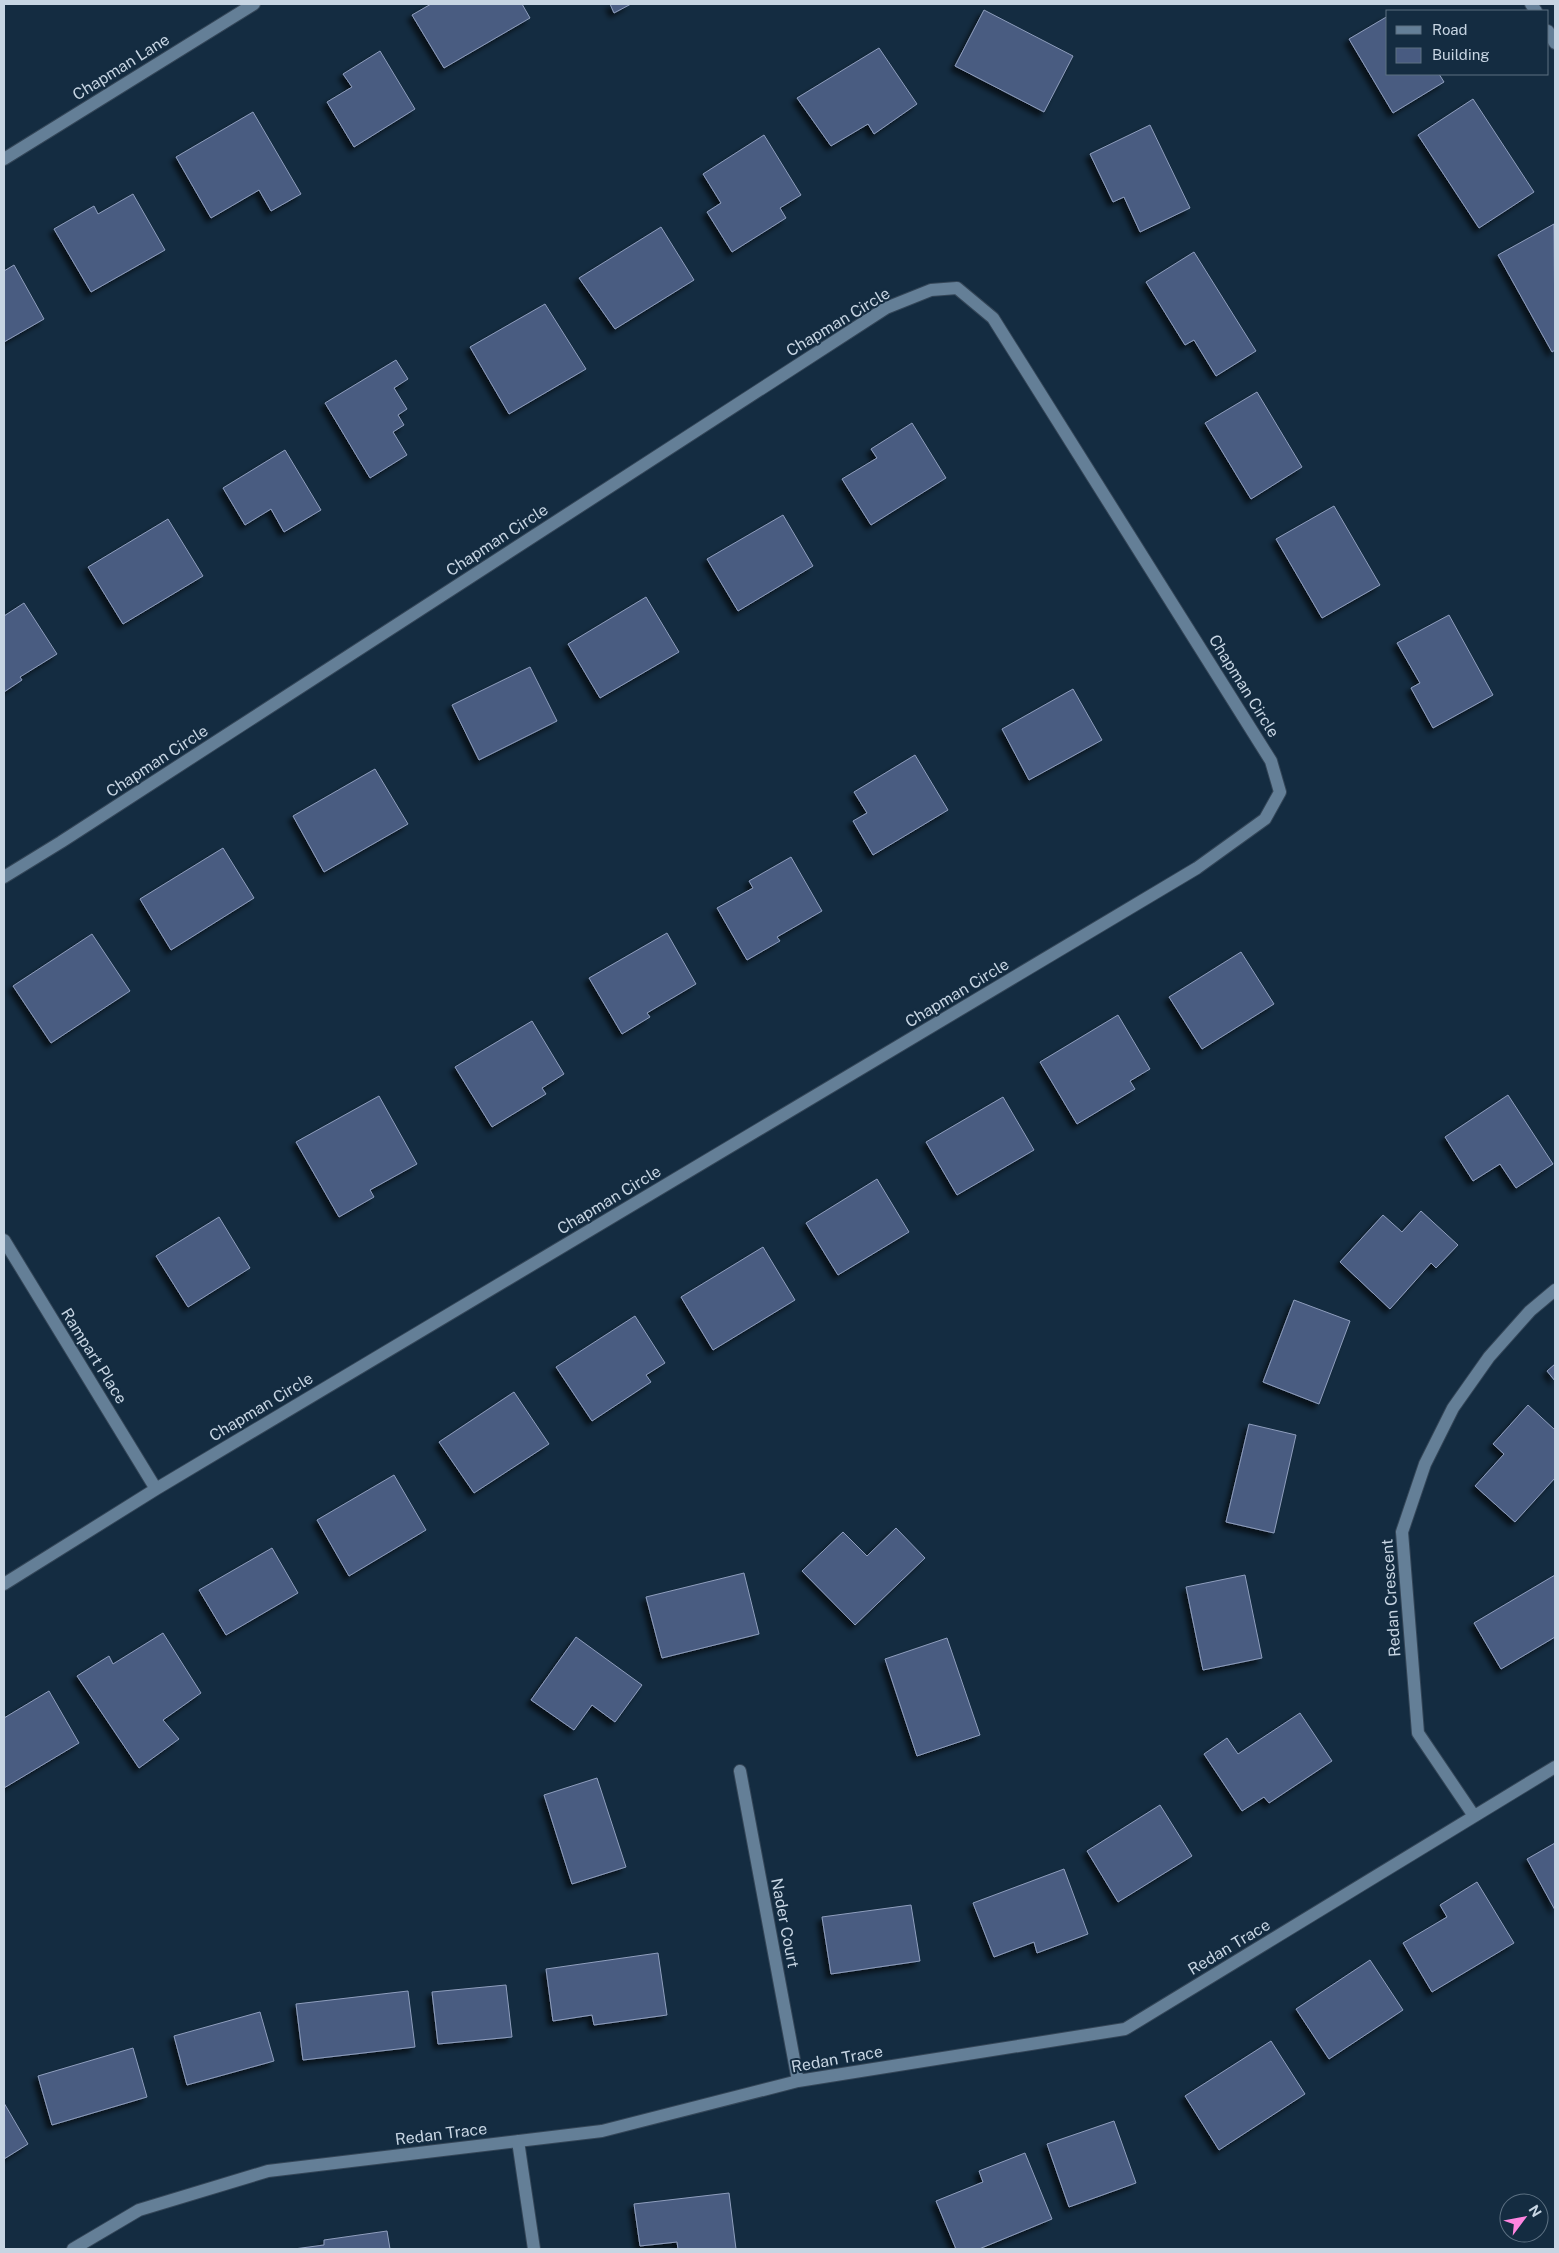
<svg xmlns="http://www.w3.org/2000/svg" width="1559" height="2253" viewBox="0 0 1559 2253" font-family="'Public Sans',sans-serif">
<defs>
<filter id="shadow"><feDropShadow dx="-4.5" dy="4.5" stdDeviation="2.5" flood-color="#0009"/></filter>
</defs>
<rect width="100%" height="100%" fill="#142c41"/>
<path fill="#485b81" stroke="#8f9ebd" filter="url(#shadow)" d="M 431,4 L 522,4 L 530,18 L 444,68 L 412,15 Z
M 610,4 L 631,4 L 614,13 Z
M 984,10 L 1073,56 L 1044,112 L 955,66 Z
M 1388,16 L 1388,74 L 1439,74 L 1444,82 L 1393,113 L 1349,39 Z
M 879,48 L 917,104 L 874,134 L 868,124 L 831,146 L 797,98 Z
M 380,51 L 415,109 L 354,147 L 327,102 L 352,87 L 343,74 Z
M 1473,99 L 1534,192 L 1479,228 L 1418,135 Z
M 253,112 L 301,194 L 271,211 L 259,190 L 211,218 L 176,157 Z
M 1150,125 L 1190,208 L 1140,232 L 1124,197 L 1113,202 L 1090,154 Z
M 764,135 L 801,195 L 780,208 L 786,218 L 732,252 L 707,212 L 721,203 L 703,174 Z
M 133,194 L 165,250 L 91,292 L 54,229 L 94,206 L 98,214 Z
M 1554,224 L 1555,350 L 1552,352 L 1498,255 Z
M 661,227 L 694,280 L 615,329 L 579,278 Z
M 1194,252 L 1256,351 L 1216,376 L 1194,340 L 1185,345 L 1146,282 Z
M 14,265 L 44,319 L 4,342 L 4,271 Z
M 545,304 L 586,369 L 509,414 L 470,347 Z
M 396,360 L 408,379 L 394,388 L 407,409 L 398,415 L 404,425 L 393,432 L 407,455 L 370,478 L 325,403 Z
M 1257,392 L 1302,467 L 1251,499 L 1205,423 Z
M 912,423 L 946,478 L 871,525 L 842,479 L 877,458 L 871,449 Z
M 285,450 L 321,510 L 284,532 L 271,509 L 245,525 L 223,488 Z
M 1334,506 L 1380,585 L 1322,618 L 1276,539 Z
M 783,515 L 813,566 L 738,611 L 707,559 Z
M 168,519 L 203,576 L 123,624 L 88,567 Z
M 646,597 L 679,652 L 600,698 L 568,644 Z
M 24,603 L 57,654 L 20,677 L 22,680 L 4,692 L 4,616 Z
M 1449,615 L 1493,695 L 1433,728 L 1411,688 L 1420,683 L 1397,643 Z
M 530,667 L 557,721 L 479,760 L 452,705 Z
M 1073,689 L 1102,740 L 1029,780 L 1002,729 Z
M 915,755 L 948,810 L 873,855 L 853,821 L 867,813 L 854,792 Z
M 375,769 L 408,824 L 324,872 L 293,816 Z
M 223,848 L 254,898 L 171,950 L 140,899 Z
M 791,857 L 822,911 L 777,937 L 780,941 L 747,960 L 717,908 L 753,888 L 749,881 Z
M 667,933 L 696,984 L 647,1013 L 650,1017 L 622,1034 L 589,978 Z
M 92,934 L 130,991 L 51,1043 L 13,986 Z
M 1241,952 L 1274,1004 L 1202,1049 L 1169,997 Z
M 1118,1015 L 1150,1069 L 1130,1081 L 1135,1089 L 1077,1124 L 1040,1062 Z
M 532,1021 L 564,1074 L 542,1088 L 546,1094 L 492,1127 L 455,1067 Z
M 1508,1095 L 1553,1164 L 1516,1188 L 1500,1164 L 1473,1181 L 1445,1137 Z
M 379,1096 L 417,1164 L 370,1190 L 374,1197 L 339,1217 L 296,1142 Z
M 1003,1097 L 1034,1150 L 957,1195 L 926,1142 Z
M 877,1179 L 909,1232 L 838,1275 L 806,1223 Z
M 1421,1211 L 1458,1245 L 1436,1268 L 1431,1263 L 1390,1309 L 1340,1262 L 1383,1215 L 1402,1232 Z
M 219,1217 L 250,1268 L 188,1307 L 156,1256 Z
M 763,1247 L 795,1300 L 713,1350 L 681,1297 Z
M 1294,1300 L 1350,1321 L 1319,1404 L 1263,1382 Z
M 635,1316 L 665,1363 L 646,1375 L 651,1382 L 592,1421 L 556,1367 Z
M 1555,1364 L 1555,1381 L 1547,1371 Z
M 514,1392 L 549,1444 L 474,1493 L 439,1442 Z
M 1528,1405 L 1555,1430 L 1555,1478 L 1515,1522 L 1475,1486 L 1504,1454 L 1493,1444 Z
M 1249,1424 L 1296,1435 L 1274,1533 L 1226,1522 Z
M 394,1475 L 426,1530 L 349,1576 L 317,1520 Z
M 896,1528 L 925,1558 L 855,1625 L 802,1571 L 843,1532 L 867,1556 Z
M 272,1548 L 298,1593 L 226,1635 L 199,1590 Z
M 744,1573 L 759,1634 L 662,1658 L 646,1597 Z
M 1245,1575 L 1262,1658 L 1203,1670 L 1186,1587 Z
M 1555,1575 L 1555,1637 L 1501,1669 L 1474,1623 Z
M 163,1633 L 201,1693 L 163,1720 L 179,1739 L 139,1768 L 77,1676 L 109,1656 L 113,1664 Z
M 576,1637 L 642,1685 L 615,1722 L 592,1705 L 574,1730 L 531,1700 Z
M 947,1638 L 980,1735 L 917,1756 L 885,1659 Z
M 49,1691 L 79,1743 L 4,1788 L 4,1718 Z
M 1300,1713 L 1332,1761 L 1269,1803 L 1264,1797 L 1242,1811 L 1204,1754 L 1227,1738 L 1238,1754 Z
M 597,1778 L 626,1867 L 572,1884 L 544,1795 Z
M 1160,1805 L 1192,1856 L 1118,1902 L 1087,1851 Z
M 1555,1843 L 1555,1910 L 1527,1859 Z
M 1064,1869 L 1088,1934 L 1037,1953 L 1034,1942 L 994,1957 L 973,1903 Z
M 1477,1882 L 1514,1943 L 1432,1992 L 1403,1943 L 1447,1917 L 1440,1905 Z
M 911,1905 L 920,1961 L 831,1974 L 822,1917 Z
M 658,1953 L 667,2015 L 594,2025 L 592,2015 L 553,2021 L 546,1969 Z
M 1370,1960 L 1403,2010 L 1329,2059 L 1296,2009 Z
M 506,1985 L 512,2037 L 438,2044 L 432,1992 Z
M 408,1991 L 415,2047 L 303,2060 L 296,2004 Z
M 260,2012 L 274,2061 L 187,2085 L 174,2036 Z
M 1271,2041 L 1305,2094 L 1219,2150 L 1185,2096 Z
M 133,2048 L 147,2097 L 52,2125 L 38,2076 Z
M 4,2103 L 28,2144 L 4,2159 Z
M 1114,2121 L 1136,2183 L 1069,2207 L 1047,2144 Z
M 1025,2153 L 1052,2219 L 979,2249 L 956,2249 L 936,2201 L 983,2182 L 979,2171 Z
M 729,2193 L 736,2249 L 678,2249 L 677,2242 L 640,2246 L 634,2204 Z
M 387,2231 L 390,2249 L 294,2249 L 324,2245 L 324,2240 Z"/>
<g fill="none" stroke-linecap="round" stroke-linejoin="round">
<defs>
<path id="minor" d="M 1531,4 L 1536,11
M 1548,31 L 1555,43
M 4,159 L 254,4
M 4,877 L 61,842 L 886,308 L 931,290 L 957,288 L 993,318 L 1271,761 L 1280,792 L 1265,819 L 1197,868 L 156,1489 L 4,1584
M 4,1240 L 156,1489
M 740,1771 L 798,2081
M 1474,1816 L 1418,1733 L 1402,1532 L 1425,1464 L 1453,1408 L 1489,1357 L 1530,1311 L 1555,1290
M 518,2141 L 534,2249
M 73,2249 L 139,2210 L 268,2171 L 602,2131 L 798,2081 L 1125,2029 L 1555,1767"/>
</defs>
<use href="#minor" stroke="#344658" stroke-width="14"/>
<use href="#minor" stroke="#647f97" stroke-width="12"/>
</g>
<g text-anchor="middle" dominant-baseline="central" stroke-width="4" stroke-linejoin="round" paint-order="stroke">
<g font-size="16" fill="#c7d5e3" stroke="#142c41">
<text transform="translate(121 67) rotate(-32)">Chapman Lane</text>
<text transform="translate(838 322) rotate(-31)">Chapman Circle</text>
<text transform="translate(497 540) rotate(-33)">Chapman Circle</text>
<text transform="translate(1244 686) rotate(58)">Chapman Circle</text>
<text transform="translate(157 761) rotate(-33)">Chapman Circle</text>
<text transform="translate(957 993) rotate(-31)">Chapman Circle</text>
<text transform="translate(609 1200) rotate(-31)">Chapman Circle</text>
<text transform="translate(94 1356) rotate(58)">Rampart Place</text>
<text transform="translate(261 1407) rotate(-31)">Chapman Circle</text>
<text transform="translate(1391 1598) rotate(-94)">Redan Crescent</text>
<text transform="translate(785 1923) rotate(79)">Nader Court</text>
<text transform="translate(1229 1947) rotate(-31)">Redan Trace</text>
<text transform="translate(837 2059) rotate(-10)">Redan Trace</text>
<text transform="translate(441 2134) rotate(-7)">Redan Trace</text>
</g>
</g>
<rect width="1559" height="2253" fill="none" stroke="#c7d5e3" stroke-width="10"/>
<rect x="1386" y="10" width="162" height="65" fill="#142c41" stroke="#5c7082"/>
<rect x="1396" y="26" width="25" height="8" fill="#647f97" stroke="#5c7082"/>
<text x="1432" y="35" font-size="15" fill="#c7d5e3">Road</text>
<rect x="1396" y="48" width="25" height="15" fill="#485b81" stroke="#5c7082"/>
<text x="1432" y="60" font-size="15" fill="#c7d5e3">Building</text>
<g transform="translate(1524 2218) rotate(58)"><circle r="24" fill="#142c41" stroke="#5c7082"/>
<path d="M0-4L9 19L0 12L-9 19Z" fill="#fe85e0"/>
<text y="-8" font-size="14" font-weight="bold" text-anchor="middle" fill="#c7d5e3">N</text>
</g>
</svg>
